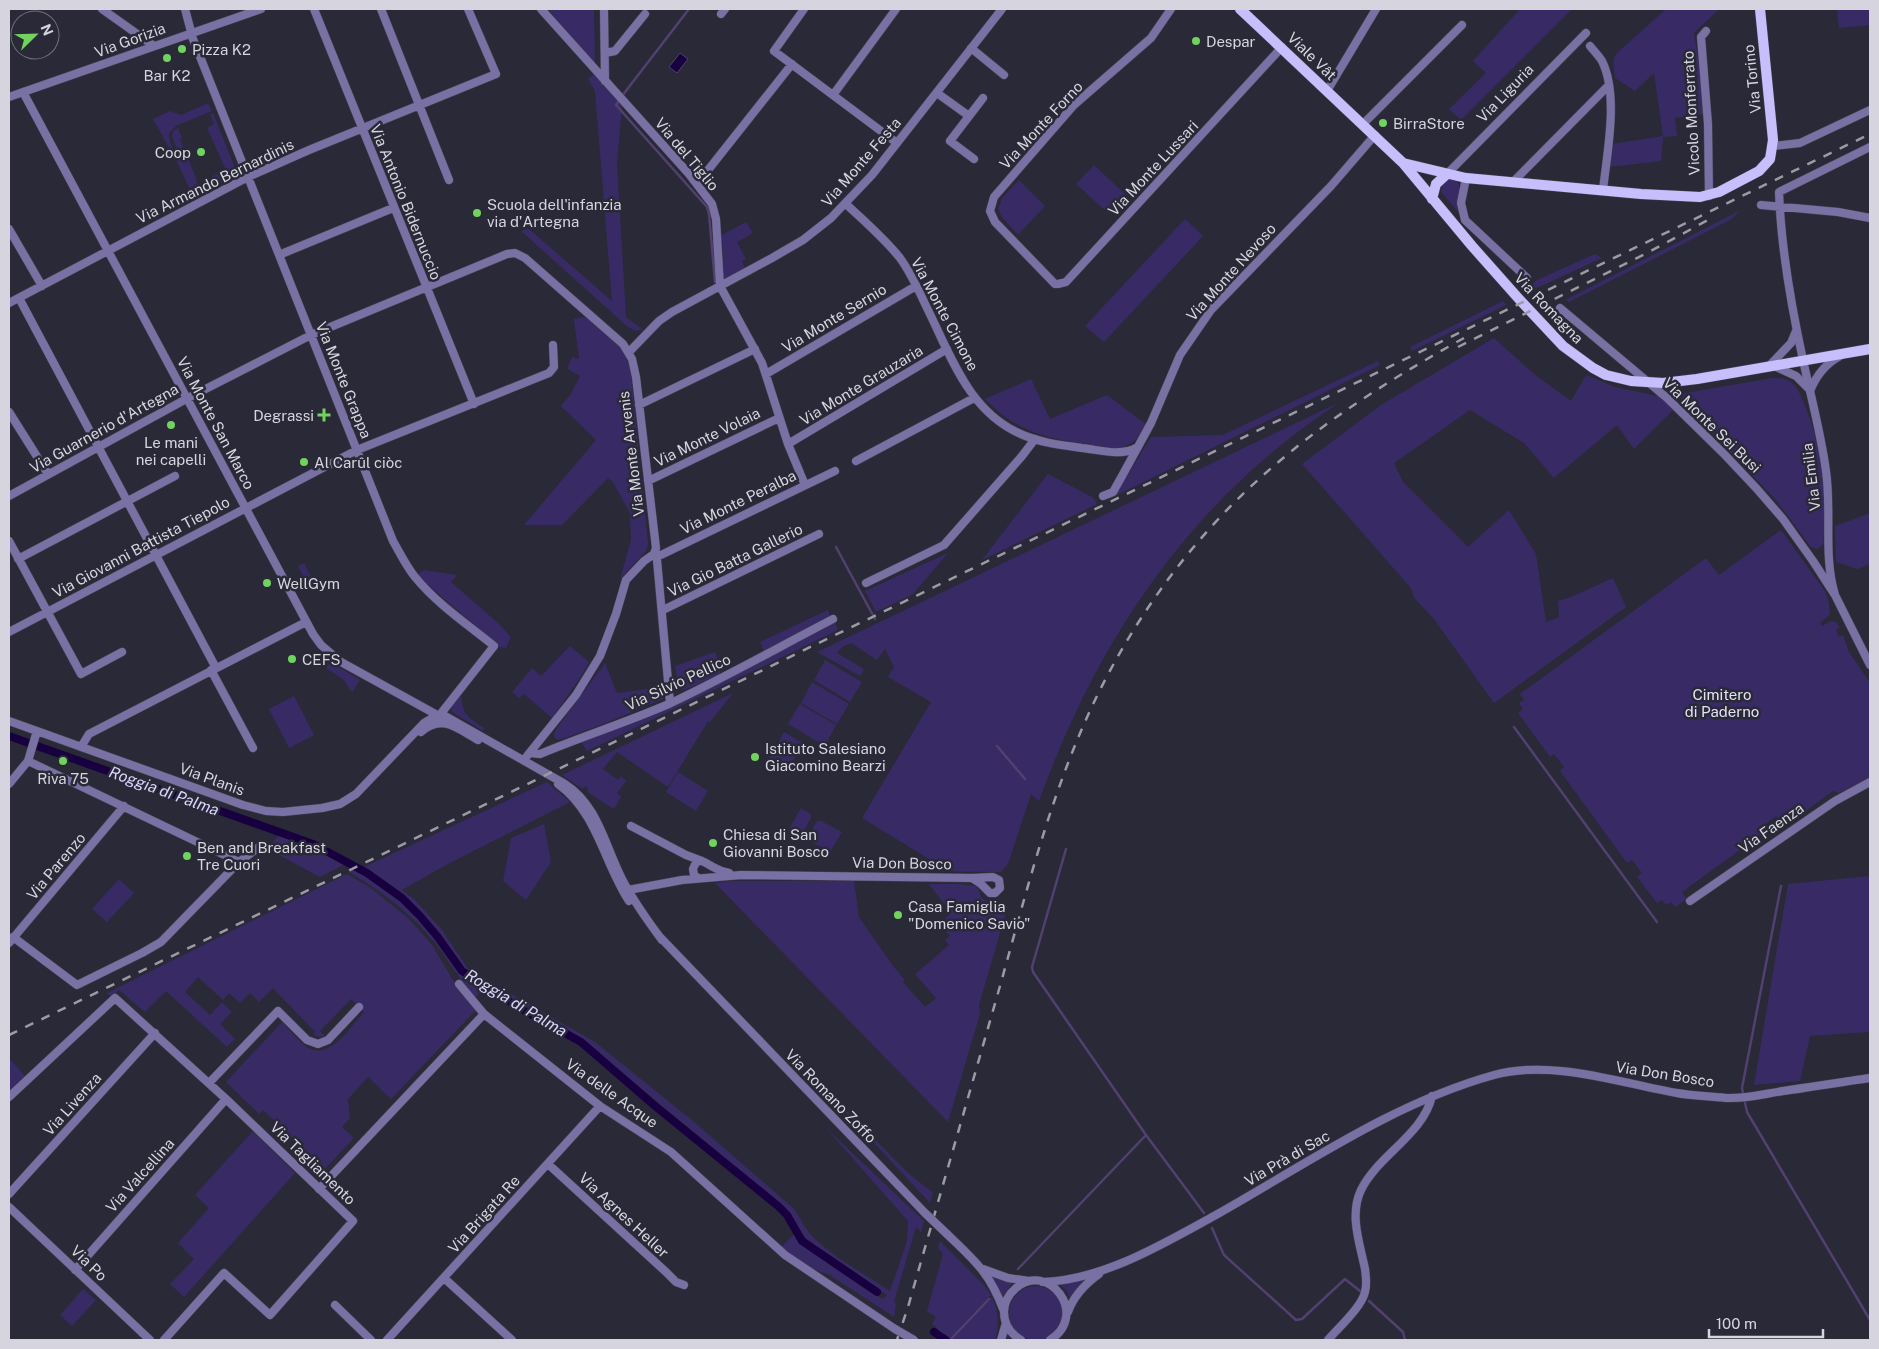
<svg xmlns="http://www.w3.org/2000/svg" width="1879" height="1349" viewBox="0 0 1879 1349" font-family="'Public Sans',sans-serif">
<rect width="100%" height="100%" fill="#2a2937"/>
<path fill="#382b65" d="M 548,9 L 594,9 L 595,64 Z
M 1520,9 L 1572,9 L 1461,120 L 1449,109 L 1486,73 L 1473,61 Z
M 1666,9 L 1719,9 L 1694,33 L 1702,84 L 1704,114 L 1675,118 L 1677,136 L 1663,137 L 1661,161 L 1609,167 L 1612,144 L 1663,136 L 1654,73 L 1635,91 L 1615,78 C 1614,70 1612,61 1616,54 Z
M 1837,9 L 1870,9 L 1870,25 L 1839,28 Z
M 594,74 L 622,106 L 617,165 L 626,317 L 643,330 L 636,331 L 628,327 L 521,231 L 528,228 L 612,301 L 595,91 L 588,79 Z
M 208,103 L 212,111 L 176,126 L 169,133 C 169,143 175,160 187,156 L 195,175 L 200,193 L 193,196 L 178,164 L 153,119 L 170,111 L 181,115 Z
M 213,113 L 238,175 L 215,186 L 211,177 L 226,170 L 207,128 L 214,124 L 210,114 Z
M 178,128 L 182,138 L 180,140 L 186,154 L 183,155 L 179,154 L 172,136 L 173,131 Z
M 1094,165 L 1126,195 L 1109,214 L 1076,184 Z
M 1449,178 L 1456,180 L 1459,185 L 1460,214 L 1441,192 L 1442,184 Z
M 1019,180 L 1045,206 L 1018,235 L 1002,217 L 998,209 L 1002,198 Z
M 1741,210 L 1730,220 L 1569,302 L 1565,300 Z
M 1185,219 L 1203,236 L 1104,342 L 1085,326 Z
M 746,222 L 753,233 L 737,242 L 746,259 L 742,261 L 745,268 L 724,279 L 722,235 Z
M 1595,254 L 1602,258 L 1528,292 L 1525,287 L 1532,285 L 1535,281 Z
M 1503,301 L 1506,305 L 1412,351 L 1410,347 Z
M 586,317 L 618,343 L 625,352 L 631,374 L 648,544 L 646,551 L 620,579 L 631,540 L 630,513 L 613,482 L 608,478 L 562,525 L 524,525 L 596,440 L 561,406 L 570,395 L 580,376 L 567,369 L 572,357 L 579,359 L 574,319 Z
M 1494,338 L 1534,374 L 1571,401 L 1586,375 L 1615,387 L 1667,398 L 1676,407 L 1634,449 L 1617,425 L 1554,478 L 1524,443 L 1470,410 L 1394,463 L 1403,482 L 1468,547 L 1509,510 L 1536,554 L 1546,622 L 1559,617 L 1558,601 L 1571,597 L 1613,578 L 1626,607 L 1494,703 L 1434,619 L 1414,598 L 1411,588 L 1302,464 L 1381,405 Z
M 1378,361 L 1380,365 L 1115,496 L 1151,437 L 1223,435 Z
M 1772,378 C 1779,378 1785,378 1791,382 C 1799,388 1802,399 1806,408 C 1823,451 1826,498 1823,544 L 1818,549 L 1811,547 L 1775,499 L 1681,401 L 1681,396 L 1685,393 Z
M 1031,379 L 1050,419 L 1107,395 L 1147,425 C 1138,439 1131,447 1114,448 C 1062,440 1024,440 985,399 Z
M 1340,402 C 1192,499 1099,636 1039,801 L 1031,794 L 1008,864 L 1001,872 L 922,871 L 929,859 L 862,818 L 931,702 L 888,677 L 894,667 L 885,649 L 877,660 L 851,643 L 842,647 L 837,653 L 864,669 L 860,676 L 817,652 Z
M 1048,474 L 1094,498 L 1097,504 L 982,560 Z
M 1870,513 L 1870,564 L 1857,569 L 1836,562 L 1835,526 Z
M 1781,530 L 1825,591 L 1829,603 L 1830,614 L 1820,623 L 1822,626 L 1831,621 L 1836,622 L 1840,628 L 1836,630 L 1839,637 L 1843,635 L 1849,652 L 1870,683 L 1870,777 L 1839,793 L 1833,791 L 1784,827 L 1776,816 L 1760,828 L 1763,833 L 1682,892 L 1687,899 L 1675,907 L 1671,902 L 1666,905 L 1662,900 L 1657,903 L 1637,877 L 1642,873 L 1632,860 L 1627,863 L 1560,771 L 1564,767 L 1554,754 L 1550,757 L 1518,713 L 1523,709 L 1519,703 L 1524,700 L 1520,694 L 1706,558 L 1719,575 Z
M 948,553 L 913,594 L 876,612 L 865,591 Z
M 304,563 L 314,582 L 308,586 L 298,566 Z
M 424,570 L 457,575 L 451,582 L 498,623 L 511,637 L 506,648 L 500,647 L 420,578 L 418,574 Z
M 828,610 L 830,615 L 764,652 L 760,642 Z
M 835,623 L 838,630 L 587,751 L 580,740 L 738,672 Z
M 570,646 L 589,662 L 582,675 L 552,718 L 524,694 L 519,698 L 512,692 L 532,668 L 541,676 Z
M 715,652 L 721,666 L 720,674 L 685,690 L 679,689 L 675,666 Z
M 825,660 L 862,682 L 850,702 L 814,680 Z
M 330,662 L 360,680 L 352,692 L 343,679 L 326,668 Z
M 605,663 L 617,693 L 663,687 L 663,699 L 606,723 L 565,738 L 558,740 L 555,738 L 554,734 L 557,728 Z
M 812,682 L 849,704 L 837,724 L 801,703 Z
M 461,693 C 462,714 467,717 484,728 L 483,731 L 452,712 L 451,706 Z
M 733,693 L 710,722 L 708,721 L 668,787 L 617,752 L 603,769 L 618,780 L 621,776 L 626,781 L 617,793 L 621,797 L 614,809 L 587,792 L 588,788 L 585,786 L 583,789 L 562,775 Z
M 294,696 L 314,735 L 289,748 L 269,709 Z
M 800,704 L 836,725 L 825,746 L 788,724 Z
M 784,732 L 803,743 L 786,773 L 767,762 Z
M 678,772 L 708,791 L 696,811 L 666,792 Z
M 547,782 L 570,802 L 446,865 L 402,890 L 415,900 L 442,930 L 468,969 L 595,1042 L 693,1121 L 793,1208 C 800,1217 805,1229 813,1237 C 835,1258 864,1274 890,1291 L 907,1241 L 908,1221 L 825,1127 L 924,1221 L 921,1232 L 916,1227 L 894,1302 L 896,1304 L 894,1317 L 828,1274 C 810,1270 794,1258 781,1247 L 795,1234 L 801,1244 L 875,1294 L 883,1299 L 887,1295 L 808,1240 C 797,1231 793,1215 782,1205 L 585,1042 L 540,1018 L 464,970 L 429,921 L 402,896 L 360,867 L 364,867 Z
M 801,808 L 811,814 L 811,818 L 801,836 L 789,829 Z
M 817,821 L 821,821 L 842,832 L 830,852 L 807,839 Z
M 544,824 L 551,862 L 526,900 L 503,881 L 511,838 Z
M 279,836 L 312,847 L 345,864 L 320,877 L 266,848 Z
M 354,869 L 390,892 L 408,908 L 431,932 L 461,973 L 485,987 L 475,998 C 460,981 450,962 437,945 C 411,913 384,893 349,872 Z
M 347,874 L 371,888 L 409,919 L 432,945 L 453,980 L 477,1009 L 391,1099 L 368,1077 L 348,1099 L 350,1118 L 342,1127 L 354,1138 L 320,1174 L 293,1147 L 297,1142 L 263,1110 L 259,1114 L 226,1082 L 282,1022 C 291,1031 302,1047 314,1050 C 333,1055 353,1024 364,1012 L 351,999 L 320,1031 L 325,1036 L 318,1037 L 313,1034 L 315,1032 L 273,988 L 259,1002 L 250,993 L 240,1003 L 229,993 L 223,1000 L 198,977 L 185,992 L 210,1015 L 222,1002 L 232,1012 L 220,1024 L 235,1039 L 227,1047 L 166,991 L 145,1012 L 119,990 L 111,997 L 107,993 Z
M 1870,876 L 1870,1032 L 1810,1036 L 1800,1081 L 1754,1085 L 1788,884 Z
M 119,879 L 134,893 L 107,922 L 92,909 Z
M 729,881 L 854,881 L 859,917 L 893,966 L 905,980 L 903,982 L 925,1007 L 936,998 L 915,974 L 949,945 L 945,940 L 950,936 L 940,923 L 951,913 L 929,884 L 958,884 L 977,886 L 982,899 L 1008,906 L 979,1005 L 980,1014 L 948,1122 L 715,883 Z
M 9,1058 L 25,1076 L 9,1091 Z
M 798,1061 L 907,1172 L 933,1193 L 930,1203 Z
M 253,1131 L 295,1173 L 184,1297 L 170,1284 L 194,1259 L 178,1243 L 209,1208 L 195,1195 Z
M 940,1241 L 983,1284 L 991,1295 L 948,1340 L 937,1332 L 938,1329 L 932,1324 L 936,1317 L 927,1311 L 943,1254 L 938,1248 Z
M 987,1273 L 998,1278 L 1013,1282 L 1002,1298 Z
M 1089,1277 L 1079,1287 L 1070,1299 L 1067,1291 L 1060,1284 L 1076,1282 Z
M1009 1313a27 27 0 1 1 54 0a27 27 0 1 1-54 0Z
M 83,1289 L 96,1300 L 72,1326 L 60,1315 Z
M 992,1297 C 998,1311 1000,1325 995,1340 L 951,1340 Z"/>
<path fill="#180040" stroke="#514070" d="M 680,53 L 688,59 L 677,73 L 669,67 Z"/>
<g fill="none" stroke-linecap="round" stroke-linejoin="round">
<path stroke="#514070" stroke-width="2.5" d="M 622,96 L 689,9
M 618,102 L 616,105 L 707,207 L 709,214 L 715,282
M 836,547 L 875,619
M 1514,727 L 1657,922
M 997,746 L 1025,779
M 1781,886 L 1742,1088 L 1747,1112 L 1870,1320
M 1146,1135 L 1204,1213
M 1212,1228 L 1224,1255 L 1296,1320 L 1302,1319 L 1345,1279 L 1360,1291
M 1018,1269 L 1146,1135 L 1033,972 L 1032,967 L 1066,849
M 1369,1301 L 1403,1332 L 1405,1340
M 950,1340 L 989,1299"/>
<path stroke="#180040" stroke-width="8" d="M 9,736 L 313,844 L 367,873 L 402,898 L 420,916 L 437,936 L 462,971 L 518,1007 L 581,1042 L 655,1106 L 778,1206 L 787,1215 L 802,1241 L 877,1292
M 934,1332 L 946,1340"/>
<defs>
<path id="minor" d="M 102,9 L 154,46
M 185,9 L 193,39 L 393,541 C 400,553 406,566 415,577 C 437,604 467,624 494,646 L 439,716
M 314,9 L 474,404
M 381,9 L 449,180
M 541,9 L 689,174 L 712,204 L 716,219 L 720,286 L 762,363 L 788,444 L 805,485
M 604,9 L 605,81
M 804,9 L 774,51 L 897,143
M 1171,9 L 1151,38 L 1074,105 L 994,197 L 990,211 L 995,222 L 1055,284 L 1058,284 L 1066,282 L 1282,47
M 721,14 L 725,9
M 1706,31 L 1701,37 L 1708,124 L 1709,196
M 1590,46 C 1594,51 1599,56 1602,61 C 1619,95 1607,153 1603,190
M 971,48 L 1004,75
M 605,53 L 615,51 L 645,14
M 1327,91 L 1376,9
M 23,92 L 313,634 L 321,645 L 341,662 L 439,716
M 937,93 L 969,116
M 833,95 L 896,9
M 9,97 L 261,9
M 1363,124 L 1462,25
M 1773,146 L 1800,143 L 1870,110
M 974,159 L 950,141 L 983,98
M 1447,174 L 1586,33
M 1466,178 L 1461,203 L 1465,220 L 1527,278
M 1513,182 L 1608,86
M 697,184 L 792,64
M 846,204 C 864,221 884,238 900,258 C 911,273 919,291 927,308 C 951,356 969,413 1023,435 C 1042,443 1062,445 1082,448 C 1101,450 1121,457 1138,447
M 1761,205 L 1838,212 L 1870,218
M 9,229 L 42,286
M 279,255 L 393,208
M 19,298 L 216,668
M 9,303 L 248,177 L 309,150 L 496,74 L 468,9
M 1560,308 L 1667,398 L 1725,455 L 1757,489 L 1783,519 L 1813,561 L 1835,595 L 1870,665
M 629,352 L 659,321 L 672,312 L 772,258 L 803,240 L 831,218 L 872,175 L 1002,9
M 1770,365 L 1791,343 L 1796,331
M 1774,366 L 1796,376 L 1808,388
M 766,374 L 916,286
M 1810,391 C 1816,376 1825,364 1840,356
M 639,405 L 755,349
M 9,412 L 48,474
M 788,444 L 947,349
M 856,461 L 974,398
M 648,481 L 779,418
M 9,496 L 188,398 L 311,335 L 507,254 L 515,253 L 525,258 L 623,344 L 632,359 L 636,377 L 656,548 L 654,554
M 1103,496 L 1113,492 L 1122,476 L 1151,423 L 1180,355 L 1211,310 L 1331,186 L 1375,135
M 9,541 L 81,674 L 122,652
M 654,554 L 661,555 L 835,471
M 654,554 L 657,560 L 670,703
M 18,559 L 175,476
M 866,583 L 944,545 L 1022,456 L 1035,439
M 1835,595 C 1823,555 1832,513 1826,471 C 1821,434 1811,397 1803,360 C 1791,305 1781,248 1779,192 L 1870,147
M 663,610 L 819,534
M 9,632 L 357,450 L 549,373 L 554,367 L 553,345
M 211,670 L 253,748
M 9,721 L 243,805 L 266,811 L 283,812 L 322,808 L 340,804 L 356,794 L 424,723 L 434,717 L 445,716 L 565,784 C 598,805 605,846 622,879 C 633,900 647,920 662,940
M 421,732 C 442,713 458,729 478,740
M 81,747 L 89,734 L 306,622
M 530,753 L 540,754 C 583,736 628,722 671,703 C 726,677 779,647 833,619
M 527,756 L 576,695 L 600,656 L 616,614 L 626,580 L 644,561 L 654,554
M 28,761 L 239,862
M 9,784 L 28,761 L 37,731
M 558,784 C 597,812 604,863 629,901
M 631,826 L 686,855 L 702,861
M 698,878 L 694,875 L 693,869 C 698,855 705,863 713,867 C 718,870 724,872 729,873
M 623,891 L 682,880 L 741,875 L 972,878 L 993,877 L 999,880 L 1000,888 L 995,893 L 990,893 L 980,883 L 972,878
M 1690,901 L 1835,801 L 1870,782
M 659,936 L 925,1213
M 13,937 L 77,985 L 142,953 L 161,942 L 239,862 L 259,847
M 9,943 L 124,806
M 459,984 L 484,1014
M 209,1083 L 278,1011 L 307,1040 L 318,1044 L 328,1040 L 359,1007
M 9,1097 L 115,998 L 226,1099 L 353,1221 L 270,1315 L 224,1273 L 164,1340
M 548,1164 L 666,1272 L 676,1282 L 684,1285
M 319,1189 L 484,1014 L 600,1106 L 671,1152 L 785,1255 L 895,1329
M 9,1194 L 155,1033
M 9,1207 L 150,1340
M 947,1234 C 974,1260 990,1273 1003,1309
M 983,1269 L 1008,1278 L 1029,1281
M 75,1270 L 226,1099
M 444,1278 L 512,1340
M 1043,1282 C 1103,1280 1163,1244 1214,1216 C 1305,1165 1393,1103 1494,1075 C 1552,1059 1620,1083 1677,1093 C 1693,1096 1710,1096 1726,1098 C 1745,1099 1764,1094 1783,1091 C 1812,1087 1841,1082 1870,1078
M 335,1305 L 371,1340
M 1068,1312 C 1074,1295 1085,1284 1099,1274
M 387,1340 L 600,1106
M 1001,1340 L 1006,1323
M 1021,1340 C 1011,1334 1004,1324 1004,1312 C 1004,1302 1009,1294 1016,1288 C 1048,1260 1090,1315 1050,1340
M 1328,1340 C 1339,1327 1361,1308 1365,1292 C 1367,1285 1366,1276 1365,1269 C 1360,1244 1349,1215 1361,1190 C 1378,1155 1423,1135 1432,1096"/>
<path id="major" d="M 1240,9 L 1403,163 L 1472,246 L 1519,299 L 1563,346 L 1593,368 L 1606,375 L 1631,381 L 1663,383 L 1697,379 L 1870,349
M 1403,163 L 1466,178 L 1641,194 L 1700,197 L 1719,192 L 1759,171 L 1770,159 L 1773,140 L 1760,9
M 1432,199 L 1436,184 L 1447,174"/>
</defs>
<use href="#minor" stroke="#464552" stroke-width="9"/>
<use href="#major" stroke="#464552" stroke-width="11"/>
<use href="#minor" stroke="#7971a4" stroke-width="8"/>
<use href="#major" stroke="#c7bffd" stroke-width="10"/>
<path stroke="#9b9aa5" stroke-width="2.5" stroke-dasharray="9 9" stroke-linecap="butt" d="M 1458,347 L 1647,253 L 1708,220
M 9,1035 L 1870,134
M 897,1340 L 908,1307 C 938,1202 968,1098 998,993 C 1023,905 1045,815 1081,731 C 1115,651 1164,576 1224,513 C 1294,440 1376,387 1464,338"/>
<defs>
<path id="minor-bridge" d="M 925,1213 L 947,1234
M 895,1329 L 914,1340"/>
</defs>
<use href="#minor-bridge" stroke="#464552" stroke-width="9" stroke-linecap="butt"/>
<use href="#minor-bridge" stroke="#7971a4" stroke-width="8"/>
</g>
<g fill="#71d25e" stroke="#2a2937" stroke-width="2">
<circle cx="1196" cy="41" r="5"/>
<circle cx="182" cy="49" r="5"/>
<circle cx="167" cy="58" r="5"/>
<circle cx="1383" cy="123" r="5"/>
<circle cx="201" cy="152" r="5"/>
<circle cx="477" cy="213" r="5"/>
<path d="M321.5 407.5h5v5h5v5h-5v5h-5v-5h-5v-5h5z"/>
<circle cx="171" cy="425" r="5"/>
<circle cx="304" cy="462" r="5"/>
<circle cx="267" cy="583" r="5"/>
<circle cx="292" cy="659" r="5"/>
<circle cx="755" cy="757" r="5"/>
<circle cx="63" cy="761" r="5"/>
<circle cx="713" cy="843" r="5"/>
<circle cx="187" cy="856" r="5"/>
<circle cx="898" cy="915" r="5"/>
</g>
<g text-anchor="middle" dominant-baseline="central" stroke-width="5" stroke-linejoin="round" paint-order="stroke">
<g font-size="15" fill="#d6d5df" stroke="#2a2937">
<text transform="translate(130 40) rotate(-20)">Via Gorizia</text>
<text transform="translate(1312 56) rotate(44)">Viale Vât</text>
<text transform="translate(1752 79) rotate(-96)">Via Torino</text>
<text transform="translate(1505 93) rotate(-46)">Via Liguria</text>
<text transform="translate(1691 113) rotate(-93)">Vicolo Monferrato</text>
<text transform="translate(1041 125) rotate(-47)">Via Monte Forno</text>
<text transform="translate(687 154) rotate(50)">Via del Tiglio</text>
<text transform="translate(861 162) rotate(-49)">Via Monte Festa</text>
<text transform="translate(1153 168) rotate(-47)">Via Monte Lussari</text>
<text transform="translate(215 181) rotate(-26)">Via Armando Bernardinis</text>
<text transform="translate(406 202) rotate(68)">Via Antonio Bidernuccio</text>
<text transform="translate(1231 272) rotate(-48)">Via Monte Nevoso</text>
<text transform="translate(1549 308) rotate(46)">Via Romagna</text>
<text transform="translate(945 314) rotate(62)">Via Monte Cimone</text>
<text transform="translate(834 318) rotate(-31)">Via Monte Sernio</text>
<text transform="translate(344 380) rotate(68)">Via Monte Grappa</text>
<text transform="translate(861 385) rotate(-31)">Via Monte Grauzaria</text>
<text transform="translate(216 423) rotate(62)">Via Monte San Marco</text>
<text transform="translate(1712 425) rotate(44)">Via Monte Sei Busi</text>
<text transform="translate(104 428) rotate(-29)">Via Guarnerio d'Artegna</text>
<text transform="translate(707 437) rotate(-26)">Via Monte Volaia</text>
<text transform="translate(631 454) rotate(-97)">Via Monte Arvenis</text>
<text transform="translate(1811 477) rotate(-97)">Via Emilia</text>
<text transform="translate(738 502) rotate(-26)">Via Monte Peralba</text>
<text transform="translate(141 547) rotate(-28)">Via Giovanni Battista Tiepolo</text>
<text transform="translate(735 560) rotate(-26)">Via Gio Batta Gallerio</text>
<text transform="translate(678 682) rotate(-25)">Via Silvio Pellico</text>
<text transform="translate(212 779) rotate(20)">Via Planis</text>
<text transform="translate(1771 828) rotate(-35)">Via Faenza</text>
<text transform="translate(902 863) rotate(1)">Via Don Bosco</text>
<text transform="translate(56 866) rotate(-50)">Via Parenzo</text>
<text transform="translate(1665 1074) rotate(9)">Via Don Bosco</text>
<text transform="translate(612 1093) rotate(35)">Via delle Acque</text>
<text transform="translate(831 1096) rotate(46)">Via Romano Zoffo</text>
<text transform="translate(72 1104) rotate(-48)">Via Livenza</text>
<text transform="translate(1287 1158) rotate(-30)">Via Prà di Sac</text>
<text transform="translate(313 1163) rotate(44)">Via Tagliamento</text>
<text transform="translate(140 1175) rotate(-48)">Via Valcellina</text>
<text transform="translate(484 1214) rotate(-48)">Via Brigata Re</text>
<text transform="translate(624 1215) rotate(43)">Via Agnes Heller</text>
<text transform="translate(89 1263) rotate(44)">Via Po</text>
</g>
<g font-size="15" fill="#d6d5df" stroke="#2a2937" text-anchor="start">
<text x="1206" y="41">Despar</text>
<text x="192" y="49">Pizza K2</text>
<text x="167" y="75" text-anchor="middle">Bar K2</text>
<text x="1393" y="123">BirraStore</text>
<text x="191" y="152" text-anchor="end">Coop</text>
<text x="487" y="204">Scuola dell'infanzia<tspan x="487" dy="17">via d'Artegna</tspan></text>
<text x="314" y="415" text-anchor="end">Degrassi</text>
<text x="171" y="442" text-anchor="middle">Le mani<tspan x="171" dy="17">nei capelli</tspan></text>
<text x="314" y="462">Al Carûl ciòc</text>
<text x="277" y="583">WellGym</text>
<text x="302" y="659">CEFS</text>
<text x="765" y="748">Istituto Salesiano<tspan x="765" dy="17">Giacomino Bearzi</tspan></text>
<text x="63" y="778" text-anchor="middle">Riva 75</text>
<text x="723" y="834">Chiesa di San<tspan x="723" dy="17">Giovanni Bosco</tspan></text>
<text x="197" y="847">Ben and Breakfast<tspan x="197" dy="17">Tre Cuori</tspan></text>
<text x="908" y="906">Casa Famiglia<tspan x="908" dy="17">"Domenico Savio"</tspan></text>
</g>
<g font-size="15" fill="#e3e1f5" stroke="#2a2937">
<text x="1722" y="694">Cimitero<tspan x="1722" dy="17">di Paderno</tspan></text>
</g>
<g font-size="16" font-style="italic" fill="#dad5fe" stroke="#2a2937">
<text transform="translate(164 791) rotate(20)">Roggia di Palma</text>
<text transform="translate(516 1003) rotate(31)">Roggia di Palma</text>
</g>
</g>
<rect width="1879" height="1349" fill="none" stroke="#d6d5df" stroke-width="20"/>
<g transform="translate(35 35) rotate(67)"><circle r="24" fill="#2a2937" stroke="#6f6e7a"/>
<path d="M0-4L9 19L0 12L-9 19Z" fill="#71d25e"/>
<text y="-8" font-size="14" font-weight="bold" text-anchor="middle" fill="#d6d5df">N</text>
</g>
<path d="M1709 1329v8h114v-8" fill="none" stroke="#d6d5df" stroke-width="2.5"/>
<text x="1716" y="1329" font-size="15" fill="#d6d5df" stroke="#2a2937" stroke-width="4" paint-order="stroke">100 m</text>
</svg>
